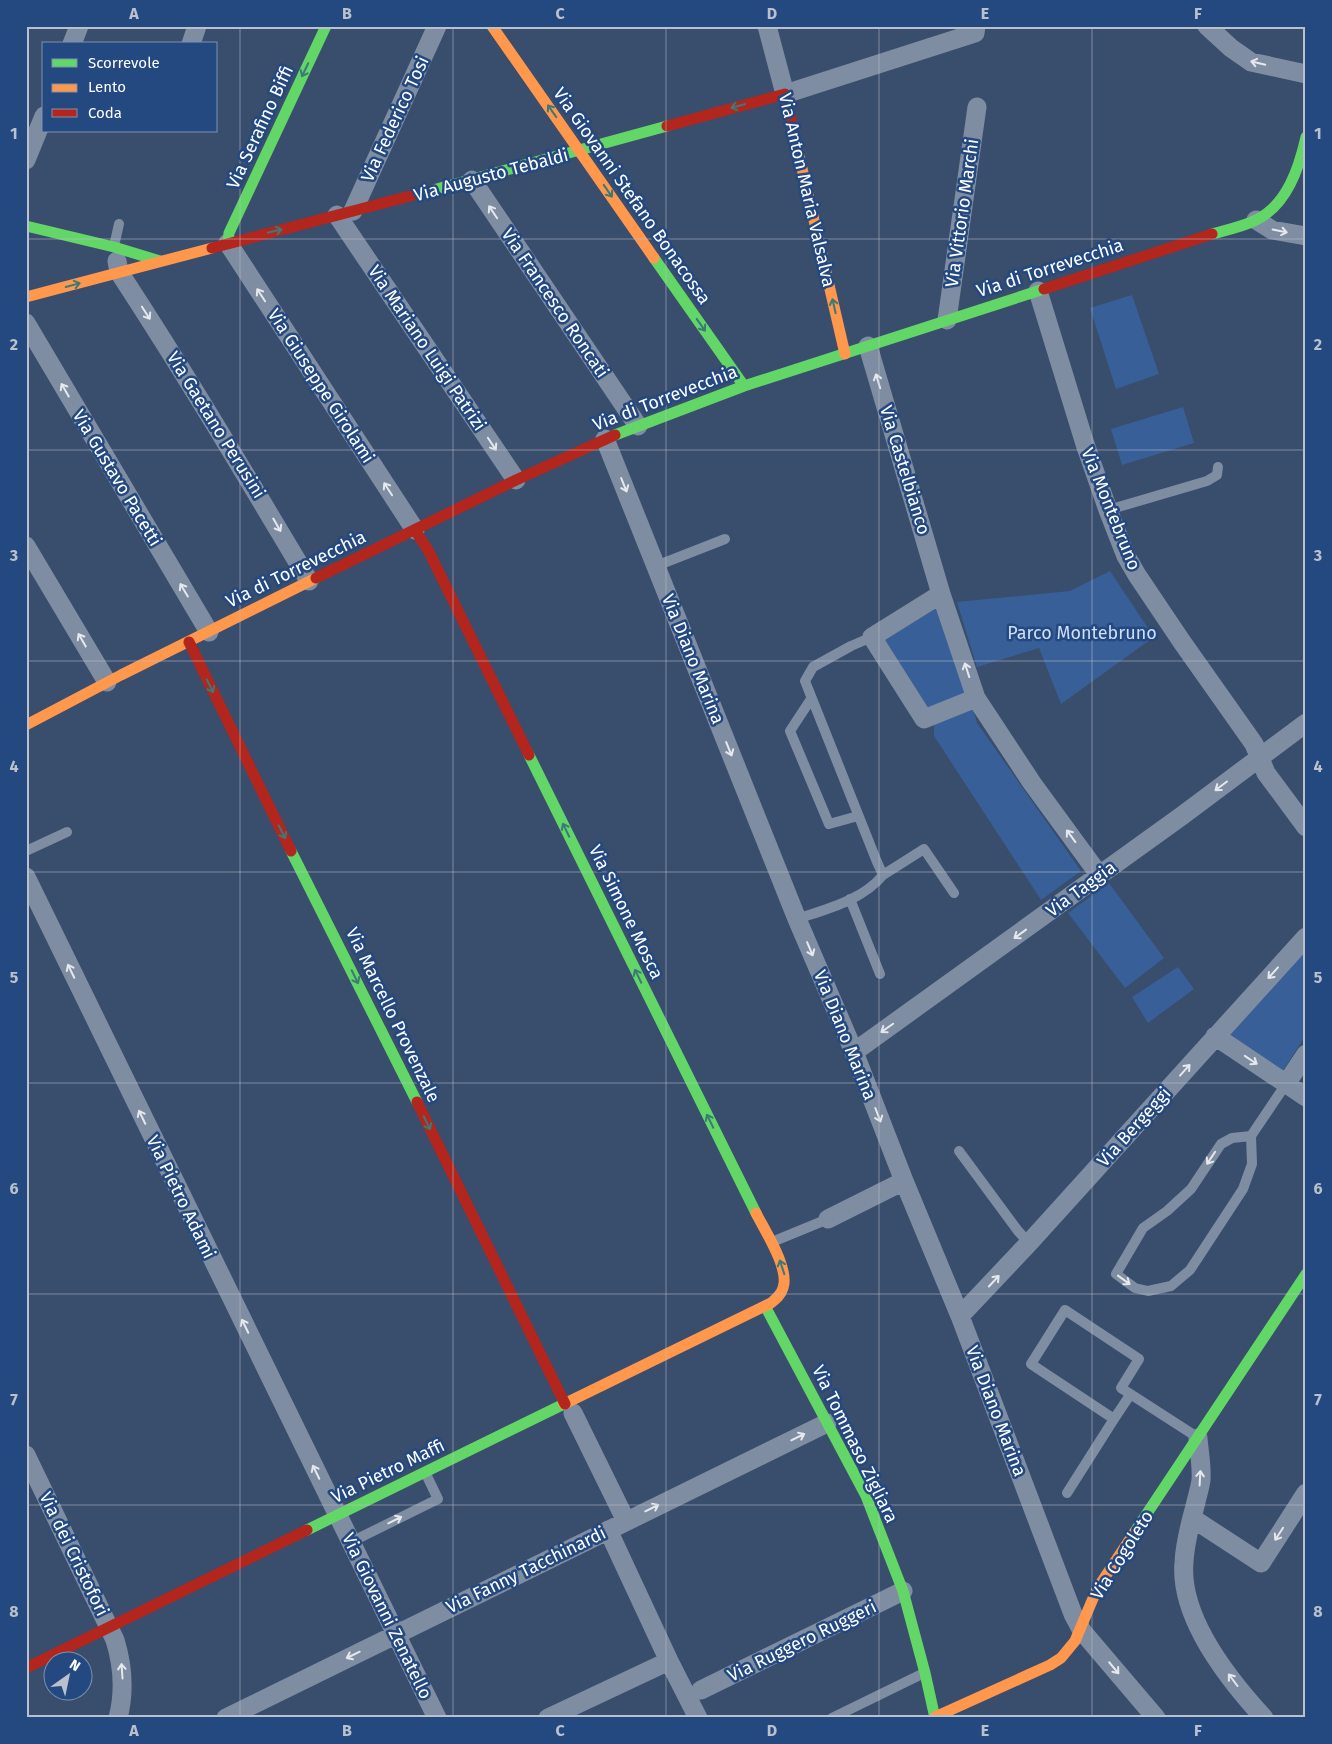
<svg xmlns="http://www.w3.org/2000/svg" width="1332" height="1744" viewBox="0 0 1332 1744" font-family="'Fira Sans',sans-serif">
<rect width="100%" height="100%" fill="#394d6c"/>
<path fill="#385f98" d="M 1132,295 L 1159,374 L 1116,389 L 1090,308 Z
M 1183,407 L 1194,443 L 1122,465 L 1111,429 Z
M 1110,571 L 1154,637 L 1061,704 L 1039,648 L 977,667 L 957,602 L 1070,591 Z
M 936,606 L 967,694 L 927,708 L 883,638 Z
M 973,709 L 977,723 L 1081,871 L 1041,900 L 934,736 L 934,723 Z
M 1109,883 L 1164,958 L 1125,988 L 1068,913 Z
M 1306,949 L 1306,1035 L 1280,1075 L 1228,1036 Z
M 1178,967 L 1194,989 L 1148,1023 L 1132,997 Z"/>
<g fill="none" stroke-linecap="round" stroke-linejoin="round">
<path stroke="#7f8da2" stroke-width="10" d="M 114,246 L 119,224
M 1108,510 L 1207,481 L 1217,475 L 1218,467
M 656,566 L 725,539
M 811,699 L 790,731 L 829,824 L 858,816
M 26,851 L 67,832
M 883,875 L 924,849 L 954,893
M 850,899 L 880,974
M 797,919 C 827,909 863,900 883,875 L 877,862 L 805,681 L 813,667 L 851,646 L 872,637
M 1251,1136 L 1232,1138 L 1221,1144 L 1191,1189 L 1167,1211 L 1143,1228 L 1116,1274 L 1135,1288 L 1148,1291 L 1171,1286 L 1190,1270 L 1243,1189 L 1252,1164 L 1251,1136 L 1286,1084
M 959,1151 L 1018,1231 L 1029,1243
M 772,1242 L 828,1219
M 1130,1395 L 1114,1419 L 1031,1364 L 1065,1310 L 1139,1359 L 1121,1388 L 1197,1437
M 1067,1493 L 1114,1419
M 351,1542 L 438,1499 L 425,1472
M 832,1718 L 924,1673"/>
<path stroke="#7f8da2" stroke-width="19" d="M 767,26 L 785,94 L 975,33 L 976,26
M 1207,26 L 1231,48 L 1251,62 L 1306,74
M 72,44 L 79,26
M 191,44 L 197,26
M 26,160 L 44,116
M 472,180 L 638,426
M 353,211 L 437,26
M 337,215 L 516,480
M 1256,220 L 1272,230 L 1306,236
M 228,243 L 415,530
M 117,261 L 119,272 C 185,373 247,477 309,581
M 1038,291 L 1085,444 L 1108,510 L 1126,556 L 1137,575 L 1182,642 L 1254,744 L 1266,773 L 1306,827
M 947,320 L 977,107
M 26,323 L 209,632
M 868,346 L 941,594 L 976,698 L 1032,783 L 1100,876
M 605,439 L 797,919 L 854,1052 L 904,1181 L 960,1316 L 1073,1614 L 1082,1631 L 1156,1718
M 26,546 L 107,682
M 941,594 L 872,637 L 924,719 L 976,698
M 26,877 L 437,1718
M 1215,1036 L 1306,1097
M 854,1052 L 1183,815 L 1306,723
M 1286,1084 L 1306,1054
M 828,1219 L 904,1181
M 960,1316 L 1029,1243 L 1306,937
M 573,1413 L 626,1521
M 1198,1438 C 1199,1451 1202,1466 1201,1480 C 1200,1488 1197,1497 1195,1506 C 1190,1524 1185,1543 1184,1562 C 1179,1617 1229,1680 1264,1718
M 26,1455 L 115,1640 C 123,1666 125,1691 118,1718
M 1192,1518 L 1261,1563 L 1306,1493
M 608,1530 L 669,1661 L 698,1718
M 701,1690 L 903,1591
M 226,1718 L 827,1423
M 548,1718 L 669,1661"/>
<path stroke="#63d668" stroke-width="11" d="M 433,190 L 667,126
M 26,226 L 114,247 L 160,261
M 1212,234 C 1226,230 1242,227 1256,220 C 1287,205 1299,168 1306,137
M 228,243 L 229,233 L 326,26
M 654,258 L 744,386
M 615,435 L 744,386 L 1044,289
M 529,755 L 756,1213
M 291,851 L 417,1102
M 765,1306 L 866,1496 L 903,1591 L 925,1673 L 935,1718
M 307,1530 L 564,1404
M 1134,1533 L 1306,1274"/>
<path stroke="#ff974d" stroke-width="11" d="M 492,26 L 654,258
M 794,134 L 845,354
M 26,297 L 212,248
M 26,725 L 121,675 L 316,578
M 564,1404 L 771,1303 C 776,1299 781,1295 783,1288 C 790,1269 765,1231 756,1213
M 935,1717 L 1050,1665 L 1061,1658 L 1075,1641 L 1097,1589 L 1134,1533"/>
<path stroke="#b3261e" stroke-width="11" d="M 667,126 L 785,94 L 794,134
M 212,248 L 433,190
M 1044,289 L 1212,234
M 415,530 L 428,550 L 529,755
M 316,578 L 516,480 L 615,435
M 189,642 L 291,851
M 417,1102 L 565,1404
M 26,1668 L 307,1530"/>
</g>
<defs><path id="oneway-shaft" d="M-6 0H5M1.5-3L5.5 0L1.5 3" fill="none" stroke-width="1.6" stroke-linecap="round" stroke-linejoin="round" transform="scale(1.25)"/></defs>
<g stroke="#e5e8ec">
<use href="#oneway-shaft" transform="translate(1258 63) rotate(-166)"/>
<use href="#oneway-shaft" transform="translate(493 212) rotate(-124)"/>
<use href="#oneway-shaft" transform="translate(1280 231) rotate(12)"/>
<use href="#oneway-shaft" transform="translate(261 295) rotate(-123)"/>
<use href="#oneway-shaft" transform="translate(146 313) rotate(57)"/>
<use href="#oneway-shaft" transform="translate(878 381) rotate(-107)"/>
<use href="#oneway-shaft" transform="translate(65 390) rotate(-120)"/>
<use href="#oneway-shaft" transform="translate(492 444) rotate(56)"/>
<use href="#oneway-shaft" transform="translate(624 485) rotate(68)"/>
<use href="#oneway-shaft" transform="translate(388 489) rotate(-123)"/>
<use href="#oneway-shaft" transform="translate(277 525) rotate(60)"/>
<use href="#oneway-shaft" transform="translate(184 590) rotate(-121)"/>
<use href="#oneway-shaft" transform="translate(82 640) rotate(-120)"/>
<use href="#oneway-shaft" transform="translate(967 670) rotate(-108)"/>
<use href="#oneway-shaft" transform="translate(729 749) rotate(68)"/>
<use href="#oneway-shaft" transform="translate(1221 786) rotate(143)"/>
<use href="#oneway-shaft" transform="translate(1071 836) rotate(-126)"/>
<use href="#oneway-shaft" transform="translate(1020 934) rotate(144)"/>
<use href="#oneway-shaft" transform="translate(810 949) rotate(67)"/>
<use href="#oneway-shaft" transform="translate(71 971) rotate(-116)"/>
<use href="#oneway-shaft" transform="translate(1273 973) rotate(132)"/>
<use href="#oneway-shaft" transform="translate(887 1028) rotate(145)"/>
<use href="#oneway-shaft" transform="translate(1251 1060) rotate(34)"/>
<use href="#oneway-shaft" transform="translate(1185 1070) rotate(-48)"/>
<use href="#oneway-shaft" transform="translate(878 1115) rotate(69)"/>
<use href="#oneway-shaft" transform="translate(142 1117) rotate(-116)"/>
<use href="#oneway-shaft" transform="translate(1211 1158) rotate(124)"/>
<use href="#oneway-shaft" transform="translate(1124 1280) rotate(36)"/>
<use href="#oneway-shaft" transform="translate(994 1281) rotate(-47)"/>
<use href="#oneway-shaft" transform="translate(245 1326) rotate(-116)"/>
<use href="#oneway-shaft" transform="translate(798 1437) rotate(-26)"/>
<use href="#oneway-shaft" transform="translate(316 1472) rotate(-116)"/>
<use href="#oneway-shaft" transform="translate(1200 1478) rotate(-87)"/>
<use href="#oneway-shaft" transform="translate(652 1508) rotate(-26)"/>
<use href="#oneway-shaft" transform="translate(395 1520) rotate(-26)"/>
<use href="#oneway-shaft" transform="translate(1279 1534) rotate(123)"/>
<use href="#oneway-shaft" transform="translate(353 1655) rotate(154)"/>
<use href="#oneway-shaft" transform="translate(1114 1668) rotate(50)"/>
<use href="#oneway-shaft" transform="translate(122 1671) rotate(-94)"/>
<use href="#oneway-shaft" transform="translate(1233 1680) rotate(-127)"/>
</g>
<g stroke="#3a7a78">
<use href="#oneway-shaft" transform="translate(305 70) rotate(115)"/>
<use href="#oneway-shaft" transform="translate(738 106) rotate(164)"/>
<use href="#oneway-shaft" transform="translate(552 111) rotate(-125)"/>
<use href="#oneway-shaft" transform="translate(608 191) rotate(55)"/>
<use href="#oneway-shaft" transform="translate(275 231) rotate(-14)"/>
<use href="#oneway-shaft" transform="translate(73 285) rotate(-15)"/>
<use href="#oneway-shaft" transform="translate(834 306) rotate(-103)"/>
<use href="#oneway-shaft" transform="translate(701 325) rotate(55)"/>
<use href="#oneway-shaft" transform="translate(210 686) rotate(64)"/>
<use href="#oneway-shaft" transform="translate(566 830) rotate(-116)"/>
<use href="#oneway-shaft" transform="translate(282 832) rotate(63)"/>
<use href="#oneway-shaft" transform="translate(638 976) rotate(-116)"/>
<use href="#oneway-shaft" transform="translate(355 977) rotate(64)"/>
<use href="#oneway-shaft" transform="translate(710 1121) rotate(-116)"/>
<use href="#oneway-shaft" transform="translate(427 1123) rotate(64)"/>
<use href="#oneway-shaft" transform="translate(782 1267) rotate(-108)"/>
</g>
<path fill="none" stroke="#bac1cc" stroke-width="1" stroke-opacity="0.55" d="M 240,26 L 240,1718M 453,26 L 453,1718M 666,26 L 666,1718M 879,26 L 879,1718M 1092,26 L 1092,1718M 26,239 L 1306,239M 26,450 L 1306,450M 26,661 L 1306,661M 26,872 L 1306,872M 26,1083 L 1306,1083M 26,1294 L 1306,1294M 26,1505 L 1306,1505"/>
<g text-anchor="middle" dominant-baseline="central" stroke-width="5" stroke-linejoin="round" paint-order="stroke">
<g font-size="18" fill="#fff" stroke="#244981">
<text transform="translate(395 119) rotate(-65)">Via Federico Tosi</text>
<text transform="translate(260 127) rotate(-65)">Via Serafino Biffi</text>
<text transform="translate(491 175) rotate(-15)">Via Augusto Tebaldi</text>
<text transform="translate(807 190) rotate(77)">Via Anton Maria Valsalva</text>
<text transform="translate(632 196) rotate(55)">Via Giovanni Stefano Bonacossa</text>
<text transform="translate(962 213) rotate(-82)">Via Vittorio Marchi</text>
<text transform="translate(1050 268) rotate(-18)">Via di Torrevecchia</text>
<text transform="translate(555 303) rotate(56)">Via Francesco Roncati</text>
<text transform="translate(427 348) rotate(56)">Via Mariano Luigi Patrizi</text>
<text transform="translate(321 386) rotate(57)">Via Giuseppe Girolami</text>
<text transform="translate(665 398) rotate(-21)">Via di Torrevecchia</text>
<text transform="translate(216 425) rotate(58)">Via Gaetano Perusini</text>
<text transform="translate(905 470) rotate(73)">Via Castelbianco</text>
<text transform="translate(117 478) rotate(59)">Via Gustavo Pacetti</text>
<text transform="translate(1111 509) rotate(68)">Via Montebruno</text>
<text transform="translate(296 569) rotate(-26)">Via di Torrevecchia</text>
<text transform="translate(693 659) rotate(68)">Via Diano Marina</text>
<text transform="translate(1081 889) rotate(-36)">Via Taggia</text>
<text transform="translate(626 912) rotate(64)">Via Simone Mosca</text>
<text transform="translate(393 1015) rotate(64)">Via Marcello Provenzale</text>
<text transform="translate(845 1035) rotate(68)">Via Diano Marina</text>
<text transform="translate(1134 1127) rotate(-48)">Via Bergeggi</text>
<text transform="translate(181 1197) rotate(64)">Via Pietro Adami</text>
<text transform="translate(996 1411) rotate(69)">Via Diano Marina</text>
<text transform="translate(855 1444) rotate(64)">Via Tommaso Zigliara</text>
<text transform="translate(388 1471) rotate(-26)">Via Pietro Maffi</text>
<text transform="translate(74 1554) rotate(64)">Via dei Cristofori</text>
<text transform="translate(1122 1555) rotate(-58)">Via Cogoleto</text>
<text transform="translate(526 1570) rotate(-26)">Via Fanny Tacchinardi</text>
<text transform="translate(387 1616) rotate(64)">Via Giovanni Zenatello</text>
<text transform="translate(802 1641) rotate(-26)">Via Ruggero Ruggeri</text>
</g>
<g font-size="18" fill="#cedff6" stroke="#244981">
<text x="1082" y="633">Parco Montebruno</text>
</g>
</g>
<rect width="1332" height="1744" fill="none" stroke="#244981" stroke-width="55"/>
<rect x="42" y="42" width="175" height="90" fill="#244981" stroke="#7c92b3"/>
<rect x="52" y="59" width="25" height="8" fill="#63d668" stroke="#7c92b3"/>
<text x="88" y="68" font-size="15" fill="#ffffff">Scorrevole</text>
<rect x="52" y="84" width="25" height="8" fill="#ff974d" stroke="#7c92b3"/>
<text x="88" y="92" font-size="15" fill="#ffffff">Lento</text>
<rect x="52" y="109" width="25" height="8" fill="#b3261e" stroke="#7c92b3"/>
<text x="88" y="118" font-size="15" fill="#ffffff">Coda</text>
<g transform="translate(68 1676) rotate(33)"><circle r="24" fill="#244981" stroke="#7c92b3"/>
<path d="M0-4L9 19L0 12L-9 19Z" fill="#bac1cc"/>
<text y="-8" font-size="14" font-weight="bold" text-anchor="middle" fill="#ffffff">N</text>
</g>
<rect x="28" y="28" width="1276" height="1688" fill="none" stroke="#bac1cc" stroke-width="2"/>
<g font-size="16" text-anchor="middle" font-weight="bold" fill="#bac1cc">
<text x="134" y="19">A</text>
<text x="347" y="19">B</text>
<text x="560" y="19">C</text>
<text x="772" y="19">D</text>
<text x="985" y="19">E</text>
<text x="1198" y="19">F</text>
<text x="14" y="139">1</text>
<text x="1318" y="139">1</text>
<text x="14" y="350">2</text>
<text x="1318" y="350">2</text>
<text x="14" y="561">3</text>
<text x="1318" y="561">3</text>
<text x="14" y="772">4</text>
<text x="1318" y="772">4</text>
<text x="14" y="983">5</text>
<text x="1318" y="983">5</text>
<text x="14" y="1194">6</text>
<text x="1318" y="1194">6</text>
<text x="14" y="1405">7</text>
<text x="1318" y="1405">7</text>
<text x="14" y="1617">8</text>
<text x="1318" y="1617">8</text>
<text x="134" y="1736">A</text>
<text x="347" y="1736">B</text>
<text x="560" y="1736">C</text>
<text x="772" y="1736">D</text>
<text x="985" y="1736">E</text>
<text x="1198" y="1736">F</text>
</g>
</svg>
